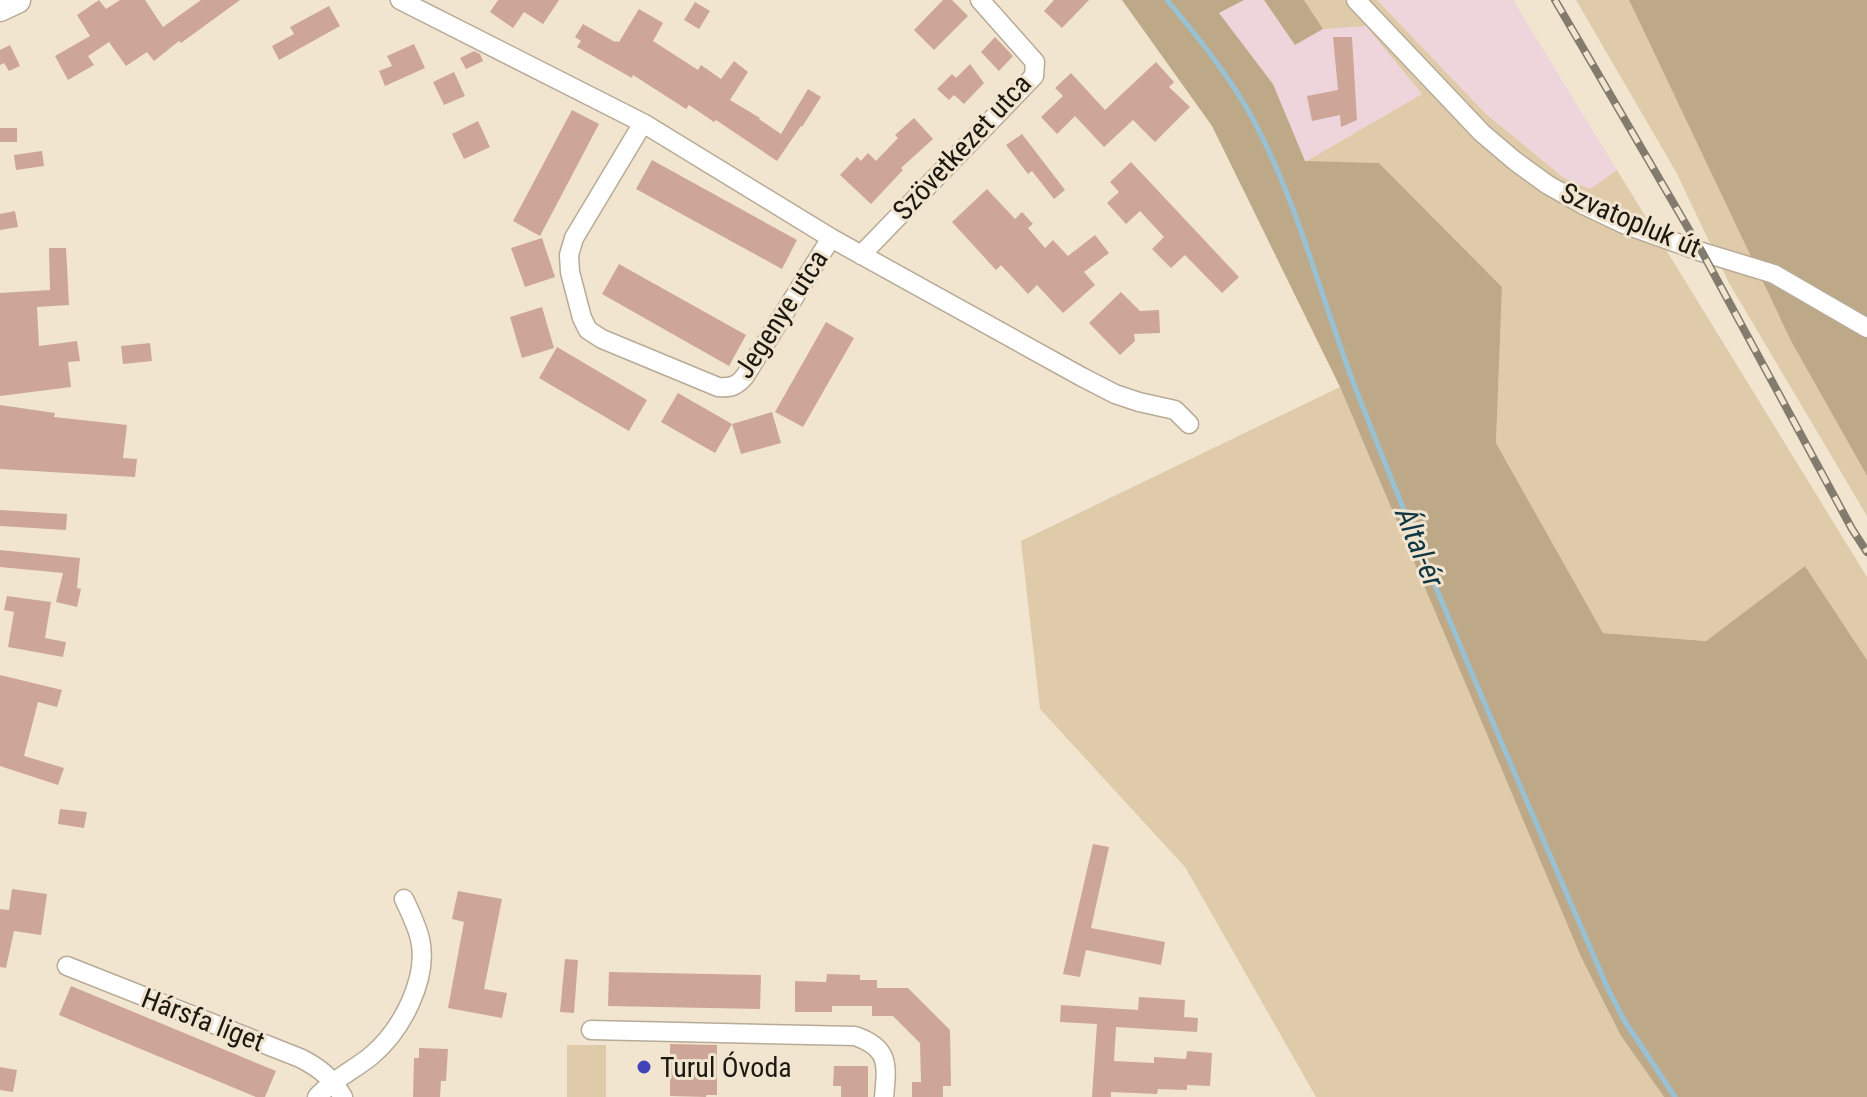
<svg xmlns="http://www.w3.org/2000/svg" width="1867" height="1097" viewBox="0 0 1867 1097" font-family="'Roboto Condensed',sans-serif">
<rect width="100%" height="100%" fill="#f1e5d0"/>
<path fill="#eed5dc" d="M 1244,0 L 1264,0 L 1295,45 L 1323,29 L 1366,25 L 1422,94 L 1305,162 L 1273,84 L 1218,12 Z
M 1377,0 L 1513,0 L 1617,170 L 1590,189 L 1564,178 L 1486,114 Z"/>
<path fill="#dfcbaa" d="M 1304,0 L 1377,0 L 1486,114 L 1564,178 L 1590,189 L 1617,170 L 1867,577 L 1867,660 L 1805,566 L 1706,641 L 1603,633 L 1496,443 L 1502,287 L 1379,163 L 1305,162 L 1422,94 L 1366,26 L 1323,29 Z
M 1576,0 L 1629,0 L 1791,341 L 1867,476 L 1867,516 L 1729,283 L 1676,172 Z
M 1340,387 L 1581,957 L 1621,1036 L 1664,1097 L 1316,1097 L 1185,867 L 1040,709 L 1021,541 Z
M 567,1045 L 606,1045 L 606,1097 L 567,1097 Z"/>
<path fill="#bda988" d="M 1122,0 L 1244,0 L 1219,13 L 1273,84 L 1305,161 L 1379,163 L 1502,287 L 1496,443 L 1603,633 L 1706,641 L 1805,566 L 1867,660 L 1867,1097 L 1664,1097 L 1621,1036 L 1581,957 L 1340,387 L 1212,126 Z
M 1264,0 L 1304,0 L 1323,29 L 1295,45 Z
M 1629,0 L 1867,0 L 1867,476 L 1791,341 Z"/>
<g fill="none" stroke-linecap="round" stroke-linejoin="round">
<path stroke="#98c2d4" stroke-width="5" d="M 1167,0 C 1196,35 1227,73 1249,112 C 1300,204 1323,308 1362,405 C 1439,601 1524,795 1608,989 L 1624,1020 L 1675,1097"/>
</g>
<path fill="#cda697" d="M 99,0 L 106,9 L 120,0 L 145,0 L 163,27 L 201,0 L 240,0 L 181,43 L 179,41 L 154,61 L 147,52 L 126,66 L 109,42 L 88,56 L 94,65 L 68,80 L 55,56 L 90,36 L 77,15 Z
M 498,0 L 559,0 L 543,24 L 524,12 L 513,28 L 490,12 Z
M 943,0 L 952,0 L 968,16 L 934,50 L 914,30 Z
M 1054,0 L 1089,0 L 1062,28 L 1044,11 Z
M 695,2 L 710,11 L 699,29 L 684,20 Z
M 329,6 L 340,26 L 279,60 L 272,46 L 294,34 L 290,27 Z
M 639,9 L 663,23 L 653,41 L 698,70 L 701,65 L 721,79 L 734,61 L 748,72 L 730,100 L 760,118 L 759,119 L 781,134 L 808,89 L 821,97 L 802,127 L 801,126 L 777,161 L 716,120 L 714,122 L 689,105 L 686,109 L 633,75 L 632,78 L 577,47 L 581,41 L 575,37 L 583,24 L 615,42 L 616,41 L 619,42 Z
M 995,37 L 1013,56 L 999,71 L 981,52 Z
M 1333,37 L 1352,37 L 1357,120 L 1341,127 L 1340,115 L 1312,121 L 1307,96 L 1338,90 Z
M 414,44 L 425,68 L 385,86 L 379,71 L 392,66 L 387,56 Z
M 10,45 L 20,66 L 9,71 L 4,63 L 0,65 L 0,50 Z
M 474,51 L 480,54 L 483,61 L 466,69 L 460,58 Z
M 1156,62 L 1174,82 L 1169,87 L 1190,107 L 1155,142 L 1133,120 L 1104,147 L 1075,116 L 1057,134 L 1041,117 L 1063,96 L 1055,88 L 1071,73 L 1105,110 Z
M 970,64 L 984,83 L 964,104 L 954,95 L 949,100 L 937,89 L 952,74 L 956,78 Z
M 454,72 L 465,96 L 444,105 L 433,82 Z
M 572,110 L 599,124 L 540,236 L 513,221 Z
M 914,118 L 933,139 L 901,168 L 903,170 L 871,204 L 840,175 L 857,157 L 861,161 L 868,153 L 876,161 L 898,138 L 895,135 Z
M 478,121 L 490,147 L 464,159 L 452,134 Z
M 0,128 L 17,128 L 17,142 L 0,142 Z
M 1022,134 L 1065,190 L 1054,199 L 1032,171 L 1028,174 L 1006,145 Z
M 42,151 L 44,166 L 16,170 L 14,155 Z
M 652,160 L 797,240 L 782,269 L 636,189 Z
M 1131,162 L 1239,277 L 1222,293 L 1185,255 L 1171,268 L 1152,249 L 1164,237 L 1140,211 L 1126,224 L 1107,203 L 1119,192 L 1110,182 Z
M 987,189 L 1015,219 L 1022,212 L 1033,224 L 1028,228 L 1045,248 L 1053,240 L 1068,256 L 1095,235 L 1109,253 L 1084,272 L 1095,285 L 1063,313 L 1037,285 L 1028,294 L 1001,265 L 996,270 L 952,222 Z
M 15,211 L 18,227 L 0,230 L 0,214 Z
M 542,238 L 555,277 L 525,287 L 511,248 Z
M 49,248 L 66,248 L 69,305 L 37,307 L 39,346 L 77,341 L 80,361 L 68,362 L 71,387 L 0,396 L 0,293 L 50,290 Z
M 619,264 L 746,335 L 729,366 L 602,294 Z
M 1121,292 L 1140,311 L 1159,310 L 1160,333 L 1134,334 L 1135,341 L 1120,355 L 1089,323 Z
M 542,307 L 554,348 L 522,358 L 510,317 Z
M 826,322 L 854,338 L 803,427 L 775,412 Z
M 150,343 L 152,361 L 123,364 L 121,346 Z
M 557,347 L 647,400 L 629,431 L 539,378 Z
M 678,393 L 732,424 L 715,453 L 661,422 Z
M 0,405 L 55,413 L 54,417 L 127,425 L 123,458 L 137,459 L 135,477 L 0,469 Z
M 772,412 L 781,443 L 741,454 L 732,424 Z
M 0,510 L 67,514 L 66,530 L 0,526 Z
M 0,550 L 80,558 L 77,588 L 81,589 L 77,607 L 56,602 L 63,573 L 0,567 Z
M 7,596 L 51,602 L 45,638 L 66,642 L 63,657 L 8,647 L 14,612 L 4,610 Z
M 0,675 L 62,690 L 57,707 L 38,702 L 24,756 L 64,768 L 58,785 L 0,766 Z
M 60,809 L 87,812 L 84,828 L 58,824 Z
M 1093,844 L 1109,847 L 1091,928 L 1165,942 L 1161,965 L 1086,950 L 1080,977 L 1063,974 Z
M 12,889 L 47,894 L 41,935 L 14,931 L 6,968 L 0,967 L 0,909 L 9,910 Z
M 458,891 L 502,899 L 484,989 L 507,993 L 502,1018 L 448,1008 L 464,922 L 452,919 Z
M 565,959 L 578,960 L 574,1013 L 560,1012 Z
M 609,972 L 761,975 L 760,1009 L 608,1006 Z
M 827,974 L 860,975 L 860,980 L 877,980 L 877,988 L 908,988 L 950,1030 L 951,1086 L 943,1086 L 943,1097 L 912,1097 L 912,1082 L 921,1082 L 920,1043 L 893,1016 L 872,1016 L 872,1006 L 832,1006 L 832,1012 L 795,1012 L 795,981 L 826,982 Z
M 71,986 L 276,1071 L 265,1097 L 256,1097 L 59,1015 Z
M 1139,997 L 1185,1000 L 1184,1017 L 1198,1018 L 1197,1032 L 1116,1027 L 1114,1061 L 1154,1063 L 1154,1057 L 1186,1059 L 1187,1051 L 1212,1053 L 1210,1086 L 1187,1085 L 1187,1090 L 1158,1089 L 1157,1094 L 1111,1092 L 1111,1097 L 1092,1097 L 1097,1024 L 1060,1022 L 1061,1005 L 1138,1010 Z
M 670,1044 L 717,1045 L 717,1095 L 706,1095 L 706,1097 L 670,1096 Z
M 419,1048 L 448,1049 L 446,1081 L 441,1081 L 440,1097 L 413,1097 L 414,1058 L 419,1058 Z
M 834,1066 L 868,1066 L 868,1097 L 841,1097 L 841,1086 L 833,1086 Z
M 0,1067 L 17,1070 L 13,1092 L 0,1090 Z"/>
<g fill="none" stroke-linecap="round" stroke-linejoin="round">
<defs>
<path id="street" d="M 400,0 L 643,123 L 831,238 L 1082,377 L 1115,394 L 1139,402 L 1175,410 L 1189,424
M 1356,0 L 1482,133 L 1515,161 L 1548,185 L 1582,204 L 1624,224 L 1702,252 L 1774,274 L 1867,328
M 643,123 L 574,238 L 569,255 L 570,272 L 582,318 L 588,330 L 602,339 L 718,387 C 731,388 737,386 745,376 L 831,238
M 861,255 L 1034,76 L 1035,62 L 980,0
M 67,966 L 300,1058 C 320,1068 332,1078 343,1097
M 591,1030 L 855,1036 C 890,1048 887,1065 884,1097
M 317,1097 C 332,1080 354,1070 371,1056 C 401,1031 429,979 420,939 C 417,926 410,912 404,899"/>
<path id="secondary" d="M 0,8 L 17,0"/>
</defs>
<use href="#street" stroke="#b7ab97" stroke-width="21"/>
<use href="#secondary" stroke="#b7ab97" stroke-width="29"/>
<use href="#street" stroke="#fff" stroke-width="18"/>
<use href="#secondary" stroke="#fff" stroke-width="26"/>
<defs>
<path id="rail" d="M 1555,0 L 1702,252 L 1852,529 L 1867,552"/>
</defs>
<use href="#rail" stroke="#837b6d" stroke-width="8"/>
<use href="#rail" stroke="#f1e5d0" stroke-width="5" stroke-dasharray="15" stroke-linecap="butt"/>
</g>
<circle fill="#4343b9" stroke="#f1e5d0" stroke-width="3" cx="644" cy="1067" r="8"/>
<g text-anchor="middle" dominant-baseline="central" stroke-width="6" stroke-linejoin="round" paint-order="stroke">
<g font-size="28" fill="#1d1911" stroke="#f1e5d0">
<text transform="translate(962 147) rotate(-47)">Szövetkezet utca</text>
<text transform="translate(1631 220) rotate(23)">Szvatopluk út</text>
<text transform="translate(781 314) rotate(-57)">Jegenye utca</text>
<text transform="translate(203 1020) rotate(21)">Hársfa liget</text>
</g>
<g font-size="28" fill="#1d1911" stroke="#f1e5d0" text-anchor="start">
<text x="660" y="1067">Turul Óvoda</text>
</g>
<g font-size="30" font-style="italic" fill="#103644" stroke="#f1e5d0">
<text transform="translate(1420 547) rotate(68)">Által-ér</text>
</g>
</g>
</svg>
